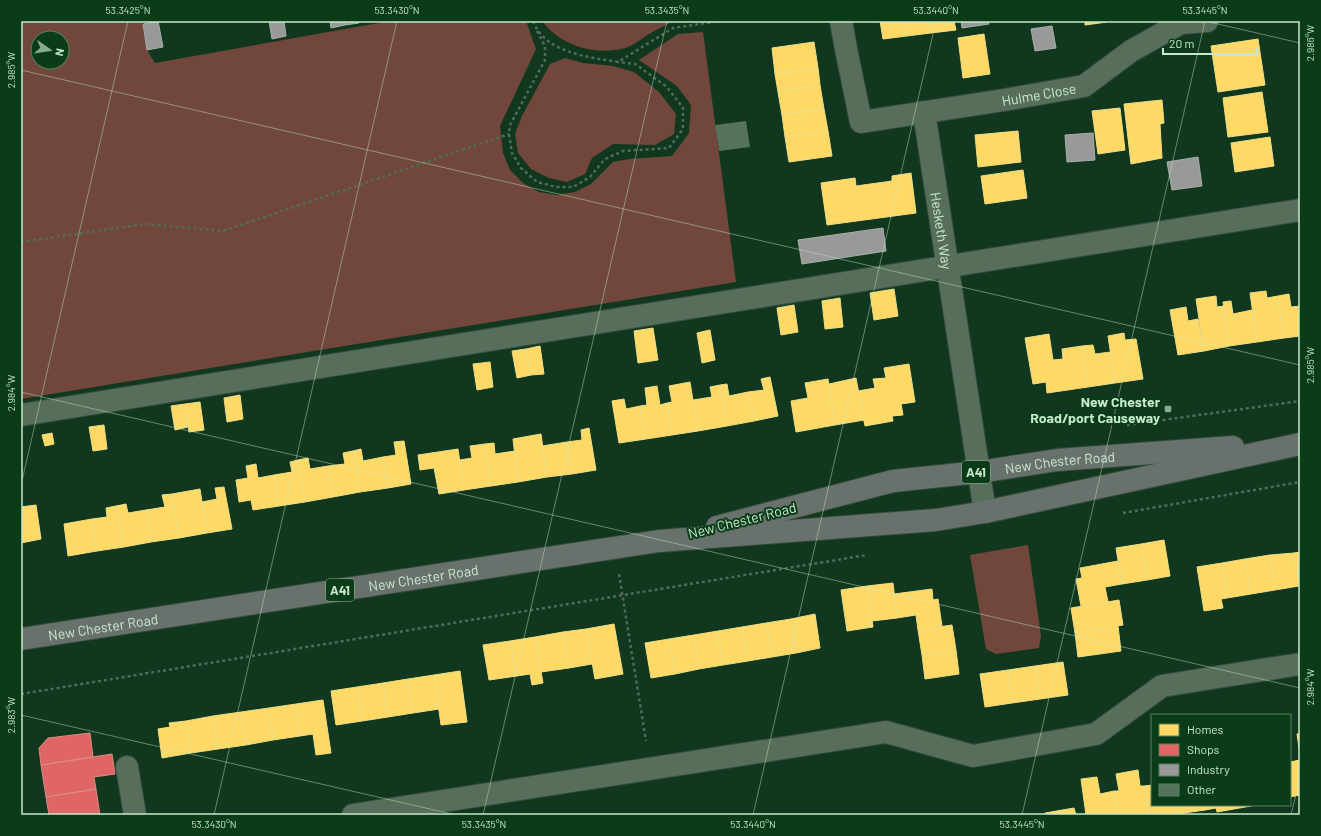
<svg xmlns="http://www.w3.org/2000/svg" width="1321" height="836" viewBox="0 0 1321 836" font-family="Barlow,sans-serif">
<rect width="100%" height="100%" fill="#11381e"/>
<path fill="#71473c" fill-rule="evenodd" d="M 21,21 L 142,21 L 147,50 L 155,63 L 390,21 L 526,21 L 536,49 L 500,126 L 503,153 L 510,170 L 523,183 L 539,192 L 557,195 L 575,192 L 591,184 L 613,162 L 630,159 L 672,156 L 689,133 L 691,105 L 677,86 L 639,60 L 678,34 L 703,32 L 736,282 L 21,399 ZM 38,38 L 62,38 L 62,62 L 38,62 Z
M 542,21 L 674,21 C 666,25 657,29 649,34 C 642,38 633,46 625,48 C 595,56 561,46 542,21 Z
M 565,58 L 583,63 L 613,66 L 634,72 L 659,92 L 676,114 L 674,134 L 655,145 L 613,144 L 592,158 L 585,174 L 567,182 L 549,178 L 531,169 L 518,153 L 515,134 L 522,116 L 550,64 Z
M 1028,545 L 1041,636 L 1039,648 L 996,654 L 986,649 L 970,555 Z"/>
<path fill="#ffd966" stroke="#eede85" d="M 880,21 L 905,21 L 907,36 L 883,39 Z
M 905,21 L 930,21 L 931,33 L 907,36 Z
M 930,21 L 954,21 L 956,30 L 931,33 Z
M 1085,21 L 1107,21 L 1107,22 L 1085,25 Z
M 984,34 L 990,74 L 963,78 L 958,38 Z
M 1258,39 L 1265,85 L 1218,92 L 1211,46 Z
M 814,42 L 818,68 L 775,74 L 772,48 Z
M 818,68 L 820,85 L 778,92 L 775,74 Z
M 820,85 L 824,109 L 782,115 L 778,92 Z
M 1262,92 L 1268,132 L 1228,137 L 1223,98 Z
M 1162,100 L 1164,123 L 1160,124 L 1162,158 L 1131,164 L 1124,104 Z
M 1120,108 L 1125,150 L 1098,154 L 1092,111 Z
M 824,109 L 828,131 L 785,137 L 782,115 Z
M 828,131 L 832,156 L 789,162 L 785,137 Z
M 1018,131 L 1021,162 L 978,167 L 975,135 Z
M 1270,137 L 1274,166 L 1235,172 L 1231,143 Z
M 1023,170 L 1027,198 L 985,204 L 981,176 Z
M 911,173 L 916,213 L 827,225 L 821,183 L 855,178 L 856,186 L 892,181 L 892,176 Z
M 894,289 L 898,316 L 874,320 L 870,293 Z
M 1266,291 L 1267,298 L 1278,296 L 1284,338 L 1257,342 L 1250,293 Z
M 1289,294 L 1291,307 L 1300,306 L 1300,336 L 1284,338 L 1278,296 Z
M 1216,296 L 1217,307 L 1224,306 L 1229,346 L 1204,351 L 1196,299 Z
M 840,298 L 843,327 L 825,329 L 822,301 Z
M 1231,301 L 1233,314 L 1252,310 L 1257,342 L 1229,346 L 1223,302 Z
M 794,305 L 798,332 L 781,335 L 777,308 Z
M 1186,307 L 1188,321 L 1198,319 L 1204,351 L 1178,355 L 1170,310 Z
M 653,328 L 658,360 L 638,363 L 634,331 Z
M 710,330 L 715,360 L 702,363 L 697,333 Z
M 1124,333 L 1125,340 L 1136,339 L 1143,379 L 1115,383 L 1108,336 Z
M 1049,334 L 1053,360 L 1063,359 L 1062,349 L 1082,346 L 1088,387 L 1047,393 L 1046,382 L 1033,384 L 1025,338 Z
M 1093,345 L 1095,354 L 1111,352 L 1115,383 L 1088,387 L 1082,346 Z
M 540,346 L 544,374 L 531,375 L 526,349 Z
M 526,349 L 531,375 L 517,378 L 512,351 Z
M 490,362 L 493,387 L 477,390 L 473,364 Z
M 909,364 L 915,402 L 901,404 L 903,415 L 892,416 L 893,421 L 865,426 L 858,391 L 875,388 L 873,379 L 886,378 L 884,368 Z
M 770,377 L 778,416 L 754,421 L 748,392 L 764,390 L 761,379 Z
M 856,378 L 864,420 L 835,425 L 829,384 Z
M 828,379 L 835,425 L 796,432 L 791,401 L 808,398 L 805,383 Z
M 690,382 L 698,431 L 672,435 L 667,403 L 672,402 L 669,386 Z
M 727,384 L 729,396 L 748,392 L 754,421 L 727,426 L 720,385 Z
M 720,385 L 727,426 L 698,431 L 693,400 L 712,397 L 710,387 Z
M 657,386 L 660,405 L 667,403 L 672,435 L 646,439 L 640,406 L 647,405 L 645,388 Z
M 240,395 L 243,419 L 227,422 L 224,398 Z
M 624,399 L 626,409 L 640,406 L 646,439 L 619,443 L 612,401 Z
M 200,402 L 204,430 L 189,432 L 185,404 Z
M 185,404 L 188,427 L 175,430 L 171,406 Z
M 104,425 L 107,449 L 93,451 L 89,427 Z
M 589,428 L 596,470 L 572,474 L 567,442 L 582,440 L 581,430 Z
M 52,433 L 54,444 L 45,446 L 42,435 Z
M 541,434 L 547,477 L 518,482 L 513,439 Z
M 404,441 L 411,484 L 388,488 L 383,457 L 396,455 L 394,442 Z
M 567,442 L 572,474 L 547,477 L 542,446 Z
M 494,443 L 495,454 L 515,451 L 518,482 L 491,486 L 485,444 Z
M 485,444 L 491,486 L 464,490 L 460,460 L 472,458 L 470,446 Z
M 361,449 L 363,461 L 383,457 L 388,488 L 360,492 L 353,451 Z
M 458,449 L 464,490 L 439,494 L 434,468 L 420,470 L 418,455 Z
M 353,451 L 360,492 L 333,497 L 328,466 L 345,464 L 343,453 Z
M 308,458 L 310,469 L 328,466 L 333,497 L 305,502 L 298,460 Z
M 298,460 L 305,502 L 279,506 L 274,475 L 292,472 L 290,462 Z
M 256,464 L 258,478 L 274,475 L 279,506 L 253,510 L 251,500 L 239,502 L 236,480 L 248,478 L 246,466 Z
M 224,487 L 232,529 L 207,533 L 202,502 L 217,499 L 215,488 Z
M 200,489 L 207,533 L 179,538 L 172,494 Z
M 172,494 L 179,538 L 151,542 L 146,510 L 165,507 L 162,495 Z
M 126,504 L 128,513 L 146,510 L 151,542 L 124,547 L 116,506 Z
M 36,505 L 41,539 L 21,543 L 21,507 Z
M 116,506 L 124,547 L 97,551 L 92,519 L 107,517 L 106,508 Z
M 92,519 L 97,551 L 68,556 L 64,524 Z
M 1164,540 L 1170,576 L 1147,580 L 1141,544 Z
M 1141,544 L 1147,580 L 1122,584 L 1116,548 Z
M 1300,552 L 1300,586 L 1299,586 L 1294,553 Z
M 1294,553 L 1299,586 L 1275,590 L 1270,555 Z
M 1270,555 L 1275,590 L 1251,594 L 1245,559 Z
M 1245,559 L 1251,594 L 1227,598 L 1222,563 Z
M 1118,561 L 1122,584 L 1105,587 L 1108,602 L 1081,606 L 1076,579 L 1082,578 L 1080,568 Z
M 1222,563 L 1227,598 L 1221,599 L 1223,608 L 1204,611 L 1197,567 Z
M 893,583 L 897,618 L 872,621 L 867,586 Z
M 867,586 L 873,627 L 847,631 L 841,590 Z
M 932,589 L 933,600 L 938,599 L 942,626 L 918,630 L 916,615 L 897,618 L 894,594 Z
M 1119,600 L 1123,625 L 1075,633 L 1071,608 Z
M 815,614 L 820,648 L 796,653 L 791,619 Z
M 791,619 L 796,653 L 772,657 L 766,623 Z
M 766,623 L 772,657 L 748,661 L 742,627 Z
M 614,624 L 623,674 L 595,679 L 586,629 Z
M 952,625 L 956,650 L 922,655 L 918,630 Z
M 1118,626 L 1121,651 L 1078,657 L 1075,633 Z
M 742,627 L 748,661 L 723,665 L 718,631 Z
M 586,629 L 592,664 L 569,668 L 563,632 Z
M 718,631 L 723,665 L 699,669 L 694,635 Z
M 563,632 L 569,668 L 541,672 L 535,637 Z
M 694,635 L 699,669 L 675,674 L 669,639 Z
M 535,637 L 543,683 L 532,685 L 530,674 L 517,676 L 510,641 Z
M 669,639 L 675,674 L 651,678 L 645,643 Z
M 510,641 L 517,676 L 489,680 L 483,645 Z
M 956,650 L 959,674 L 925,679 L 922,655 Z
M 1063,662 L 1068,695 L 1040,699 L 1035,666 Z
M 1035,666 L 1040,699 L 1012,703 L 1008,670 Z
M 1008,670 L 1012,703 L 985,707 L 980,674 Z
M 460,671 L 467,722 L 441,725 L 434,675 Z
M 434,675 L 439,709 L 413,713 L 408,679 Z
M 408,679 L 413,713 L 388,717 L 383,683 Z
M 383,683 L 388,717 L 362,721 L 357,687 Z
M 357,687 L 362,721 L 336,725 L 331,691 Z
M 323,700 L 331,753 L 316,755 L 313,734 L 300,736 L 296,704 Z
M 296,704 L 300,736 L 273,740 L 269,708 Z
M 269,708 L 273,740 L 246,745 L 241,712 Z
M 241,712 L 246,745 L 218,749 L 213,716 Z
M 213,716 L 218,749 L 191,753 L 186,721 Z
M 186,721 L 191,753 L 162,758 L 158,729 L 170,727 L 169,723 Z
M 1300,733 L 1300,754 L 1297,734 Z
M 1300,760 L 1300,795 L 1290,797 L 1290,762 Z
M 1138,770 L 1140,786 L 1144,786 L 1149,815 L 1117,815 L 1114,791 L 1119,791 L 1116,774 Z
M 1097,777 L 1100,794 L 1114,791 L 1117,815 L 1086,815 L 1081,779 Z
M 1152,785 L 1152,805 L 1176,805 L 1177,814 L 1149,815 L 1144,786 Z
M 1176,805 L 1204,805 L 1205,810 L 1177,814 Z
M 1204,805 L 1233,805 L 1234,809 L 1217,812 L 1216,808 L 1205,810 Z
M 1233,805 L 1251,805 L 1251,806 L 1234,809 Z
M 1074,808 L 1076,815 L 1045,815 L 1045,813 Z"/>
<path fill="#e06666" stroke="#d98d85" d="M 90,733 L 93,757 L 41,765 L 39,748 L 48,738 Z
M 112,754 L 115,774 L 94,777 L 96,789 L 46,797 L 41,765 Z
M 96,789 L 100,815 L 49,815 L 46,797 Z"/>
<path fill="#999" stroke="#a7b1a8" d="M 158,21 L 163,47 L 147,50 L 143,24 Z
M 269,21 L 284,21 L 286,36 L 272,39 Z
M 330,21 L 344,21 L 345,25 L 331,28 Z
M 344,21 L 359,21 L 359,23 L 345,25 Z
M 961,21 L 988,21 L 989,24 L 962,28 Z
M 1052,26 L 1056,48 L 1035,51 L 1031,29 Z
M 1093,133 L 1095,160 L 1067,162 L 1065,135 Z
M 1198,157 L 1202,186 L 1172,190 L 1167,162 Z
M 883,228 L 886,251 L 802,264 L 798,240 Z"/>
<path fill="#54725c" d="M 746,121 L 750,147 L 719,151 L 715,125 Z"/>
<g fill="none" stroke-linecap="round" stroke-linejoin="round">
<defs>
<g id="minor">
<path id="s1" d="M 841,21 L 846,49 L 861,122 L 1004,100 L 1084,86 L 1131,51 L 1181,23 L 1207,21"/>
<path id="s2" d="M 924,112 L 985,512"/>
<path d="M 21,415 L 1300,210"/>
<path d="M 127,767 L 135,815"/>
<path d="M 353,815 L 886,732 L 973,756 L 1096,734 L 1162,686 L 1300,664"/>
</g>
<g id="highway">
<path id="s3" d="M 717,527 L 893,481 L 979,472 L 1057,460 L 1233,447"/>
<path id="s4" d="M 21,639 L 659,541 L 936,520 L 985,512 L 1300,444"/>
</g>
</defs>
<use href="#minor" stroke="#334c3a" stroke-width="24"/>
<use href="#highway" stroke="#334c3a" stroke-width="24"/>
<path stroke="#526b59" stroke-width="2.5" stroke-dasharray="3 3" stroke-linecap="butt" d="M 533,21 C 545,53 588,57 618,62 L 673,28 L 720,21
M 537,31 L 545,46 L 545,60 L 510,125 L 509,134 L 512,153 L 521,168 L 537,182 L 556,187 L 573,187 L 590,177 L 605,159 L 623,151 L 669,148 L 683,129 L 683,108 L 667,87 L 635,64 L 618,62
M 21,242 L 145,224 L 223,231 L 509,134
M 1127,425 L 1300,401
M 1123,513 L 1300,482
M 619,574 L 646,741
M 21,694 L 867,555"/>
<use href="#minor" stroke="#576e5b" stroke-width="22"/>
<use href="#highway" stroke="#68716c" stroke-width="22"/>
</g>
<path fill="none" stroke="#c8e8cc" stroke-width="1" stroke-opacity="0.45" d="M 1205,21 L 1300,43M 21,70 L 1300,365M 21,392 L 1300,688M 21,485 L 128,21M 21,715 L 456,815M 214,815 L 397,21M 483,815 L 667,21M 753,815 L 936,21M 1022,815 L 1205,21M 1291,815 L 1300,778"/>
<rect fill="#88aa8f" stroke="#0a3c18" stroke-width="1.5" x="1164" y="405" width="8" height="8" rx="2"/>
<g text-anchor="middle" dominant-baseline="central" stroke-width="4" stroke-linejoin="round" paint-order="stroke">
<g fill="#0a3c18" stroke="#8fb496" stroke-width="1">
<rect x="962" y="461" width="28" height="22" rx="3"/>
<rect x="326" y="579" width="28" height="22" rx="3"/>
</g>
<g font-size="13" font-weight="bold" fill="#c8e8cc">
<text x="976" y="472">A41</text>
<text x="340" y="590">A41</text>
</g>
<g font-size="14" fill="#c8e8cc" stroke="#0a3c18">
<text stroke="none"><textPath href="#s1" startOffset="283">Hulme Close</textPath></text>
<text stroke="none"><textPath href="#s2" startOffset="120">Hesketh Way</textPath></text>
<text stroke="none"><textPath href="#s3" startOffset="350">New Chester Road</textPath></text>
<text transform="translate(742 520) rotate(-14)">New Chester Road</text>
<text stroke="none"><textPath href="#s4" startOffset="407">New Chester Road</textPath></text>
<text stroke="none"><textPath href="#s4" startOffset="83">New Chester Road</textPath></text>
</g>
<g font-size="14" font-weight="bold" fill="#c8e8cc" stroke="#0a3c18" text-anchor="end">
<text x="1160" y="401">New Chester<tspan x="1160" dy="16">Road/port Causeway</tspan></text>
</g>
</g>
<rect width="1321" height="836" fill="none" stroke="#0a3c18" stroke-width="44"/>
<rect x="1151" y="714" width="140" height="92" fill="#0a3c18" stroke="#568160"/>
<rect x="1159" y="724" width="20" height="12" fill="#ffd966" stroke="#568160"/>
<text x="1187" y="734" font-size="12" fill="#c8e8cc">Homes</text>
<rect x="1159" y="744" width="20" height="12" fill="#e06666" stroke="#568160"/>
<text x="1187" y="754" font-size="12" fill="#c8e8cc">Shops</text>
<rect x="1159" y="764" width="20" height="12" fill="#999999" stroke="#568160"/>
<text x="1187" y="774" font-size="12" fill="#c8e8cc">Industry</text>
<rect x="1159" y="784" width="20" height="12" fill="#54725c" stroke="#568160"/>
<text x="1187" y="794" font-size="12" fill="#c8e8cc">Other</text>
<g transform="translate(50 50) rotate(103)"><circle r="19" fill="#0a3c18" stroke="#568160"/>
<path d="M0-3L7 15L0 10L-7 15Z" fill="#88aa8f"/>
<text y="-6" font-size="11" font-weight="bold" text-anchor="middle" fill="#c8e8cc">N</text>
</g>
<path d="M1163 48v6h94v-6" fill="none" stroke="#c8e8cc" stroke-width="2"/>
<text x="1169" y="48" font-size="12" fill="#c8e8cc" stroke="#0a3c18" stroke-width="3" paint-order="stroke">20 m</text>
<rect x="22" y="22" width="1277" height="792" fill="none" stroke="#c8e8cc" stroke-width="1.5"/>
<g font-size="10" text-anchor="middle" fill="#c8e8cc">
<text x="128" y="14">53.3425°N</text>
<text x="397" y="14">53.3430°N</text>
<text x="667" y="14">53.3435°N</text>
<text x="936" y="14">53.3440°N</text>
<text x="1205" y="14">53.3445°N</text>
<text transform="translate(1310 43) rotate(-90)" y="4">2.986°W</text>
<text transform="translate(11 70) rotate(-90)" y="4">2.985°W</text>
<text transform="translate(1310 365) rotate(-90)" y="4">2.985°W</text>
<text transform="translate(11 393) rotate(-90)" y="4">2.984°W</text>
<text transform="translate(1310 687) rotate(-90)" y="4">2.984°W</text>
<text transform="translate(11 715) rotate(-90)" y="4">2.983°W</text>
<text x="214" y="828">53.3430°N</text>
<text x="484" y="828">53.3435°N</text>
<text x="753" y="828">53.3440°N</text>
<text x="1022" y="828">53.3445°N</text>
</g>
</svg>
